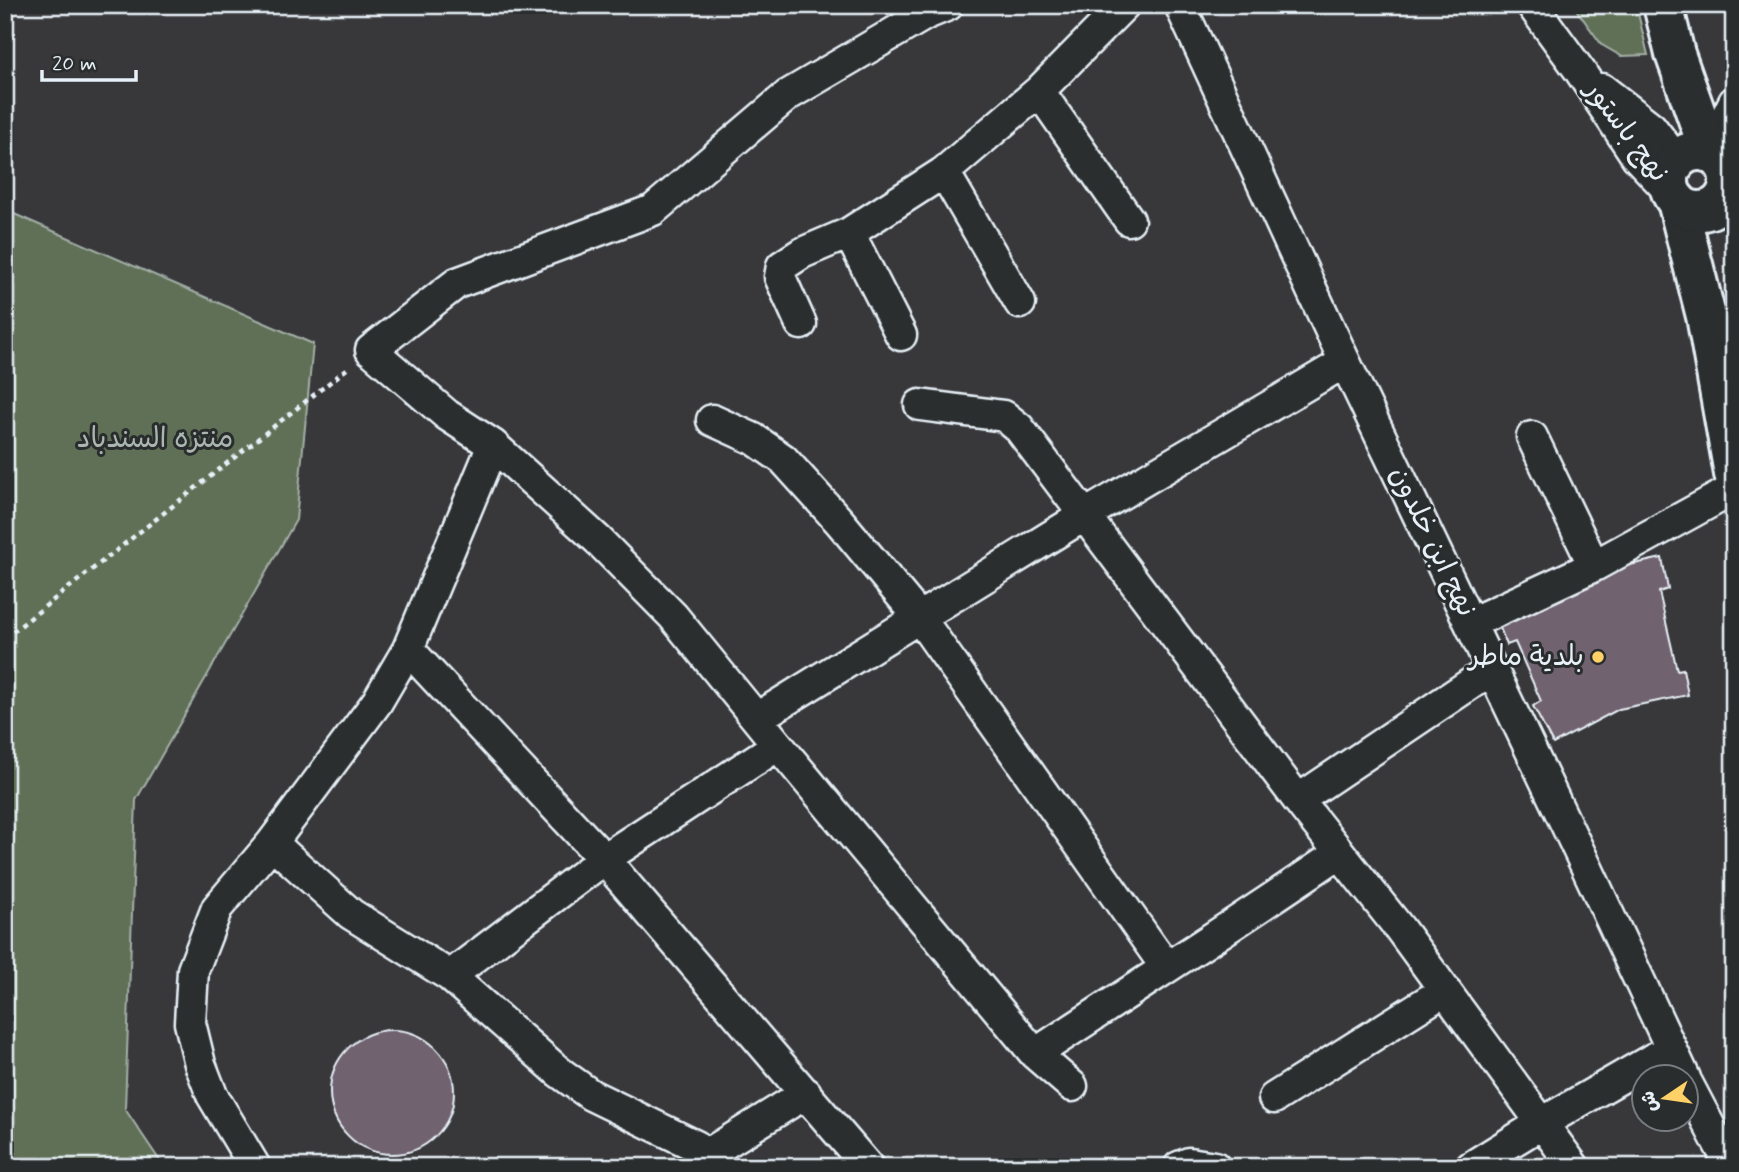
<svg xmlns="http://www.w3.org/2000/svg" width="1739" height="1172" viewBox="0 0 1739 1172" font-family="Mynerve,'Playpen Sans Arabic',sans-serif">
<rect width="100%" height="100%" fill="#38383b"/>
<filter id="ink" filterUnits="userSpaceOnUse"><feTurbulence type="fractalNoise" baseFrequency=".0143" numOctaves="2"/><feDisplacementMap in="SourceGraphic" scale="14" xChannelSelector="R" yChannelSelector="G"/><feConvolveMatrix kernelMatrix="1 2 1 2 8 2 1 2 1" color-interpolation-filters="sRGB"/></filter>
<g filter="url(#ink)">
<path fill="#616f57" stroke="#a4b0a8" stroke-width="2" d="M 1573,5 L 1636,5 L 1648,55 L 1621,56 L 1602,45 Z
M 5,210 L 313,344 L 296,520 L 136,800 L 125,1109 L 164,1167 L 5,1167 Z"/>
<path fill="#70626e" stroke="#e8f1f8" stroke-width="2" d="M 1662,558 L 1668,589 L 1659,592 L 1677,670 L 1683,669 L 1688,695 L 1619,709 L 1553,744 L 1533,706 L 1541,701 L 1515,642 L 1507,645 L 1495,616 L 1570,578 Z
M330 1092a62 62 0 1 1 124 0a62 62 0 1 1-124 0Z"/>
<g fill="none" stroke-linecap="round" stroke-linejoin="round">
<defs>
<path id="minor" d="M 948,5 L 926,14 L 788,95 L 653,210 L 457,283 L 371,350 L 447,415 L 493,445 L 598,540 L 673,616 L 778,745 L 1035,1054 L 1072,1086
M 1180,5 L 1345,362 L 1586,866 L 1685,1078
M 1532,5 L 1580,71 L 1637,157 L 1672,194
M 1602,89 L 1651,127 L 1677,161
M 1039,91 L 1129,220
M 1719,158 L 1727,116 L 1734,102
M 944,172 L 1020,303
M 849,233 L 901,335
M 801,324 L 780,277 L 782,266 L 802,253 L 849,233 L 944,172 L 1039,91 L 1124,5
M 920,405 L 1004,416 L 1019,428 L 1298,800 L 1400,929 L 1574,1167
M 712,420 L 754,439 L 783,459 L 840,522 L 919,617 L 1166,967
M 1532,437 L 1594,566
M 1471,623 L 1594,566 L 1734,489
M 408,649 L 604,859 L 868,1167
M 757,718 L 1085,515 L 1345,362
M 1298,800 L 1491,670
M 272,843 L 351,914 L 450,976 L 559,1072 L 591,1095 L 696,1146 L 708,1154 L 716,1167
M 450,976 L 604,859 L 778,745
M 1035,1054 C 1136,987 1239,922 1339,853
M 1686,1081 L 1731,1167
M 1274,1098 L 1444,991
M 708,1154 L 806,1093
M 255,1167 L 212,1095 L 200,1064 L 190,1023 L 193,970 L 217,908 L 272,843 L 377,702 L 408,649 L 493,445
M 1179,1167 L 1189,1163 L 1215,1167
M 1471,1167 L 1542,1123 L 1670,1049"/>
<path id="secondary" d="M 1677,201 L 1706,316 L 1734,474"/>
<path id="primary" d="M 1663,5 L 1675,54 L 1710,153
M1669 181a30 30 0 1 1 60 0a30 30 0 1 1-60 0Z"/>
</defs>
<use href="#minor" stroke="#e8f1f8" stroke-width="35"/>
<use href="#secondary" stroke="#e8f1f8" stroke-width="44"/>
<use href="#primary" stroke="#e8f1f8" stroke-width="44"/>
<path stroke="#e8f1f8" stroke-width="4.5" stroke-dasharray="5 5" stroke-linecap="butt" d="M 5,638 L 348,368"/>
<use href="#minor" stroke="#2a2d2e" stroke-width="30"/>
<use href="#secondary" stroke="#2a2d2e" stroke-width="38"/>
<use href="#primary" stroke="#2a2d2e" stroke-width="38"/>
</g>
</g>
<circle fill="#ffd166" stroke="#2a2d2e" stroke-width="2.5" cx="1598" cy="657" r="7"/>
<g text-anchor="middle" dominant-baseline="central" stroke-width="6" stroke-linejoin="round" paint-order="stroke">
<g font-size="28" fill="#e8f1f8" stroke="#2a2d2e">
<text transform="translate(1626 132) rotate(53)">نهج باستور</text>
<text transform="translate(1432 542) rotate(64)">نهج ابن خلدون</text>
</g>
<g font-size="28" fill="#abb6b0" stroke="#2a2d2e">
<text x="155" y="439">منتزه السندباد</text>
</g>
<g font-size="28" fill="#e8f1f8" stroke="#2a2d2e" text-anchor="end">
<text x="1584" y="657">بلدية ماطر</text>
</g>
</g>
<rect width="1739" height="1172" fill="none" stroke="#2a2d2e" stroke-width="28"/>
<rect x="14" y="14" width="1711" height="1144" fill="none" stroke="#e8f1f8" stroke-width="2.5" filter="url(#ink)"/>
<g transform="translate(1665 1098) rotate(257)"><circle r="33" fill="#2a2d2e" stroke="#767b7f" stroke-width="2"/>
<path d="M0-5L12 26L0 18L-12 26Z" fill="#ffd166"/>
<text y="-10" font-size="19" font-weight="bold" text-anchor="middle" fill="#e8f1f8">ش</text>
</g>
<path d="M42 70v10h94v-10" fill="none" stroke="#e8f1f8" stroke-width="3.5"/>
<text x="52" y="70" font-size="21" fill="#e8f1f8" stroke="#2a2d2e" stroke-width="5" paint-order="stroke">20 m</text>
</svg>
